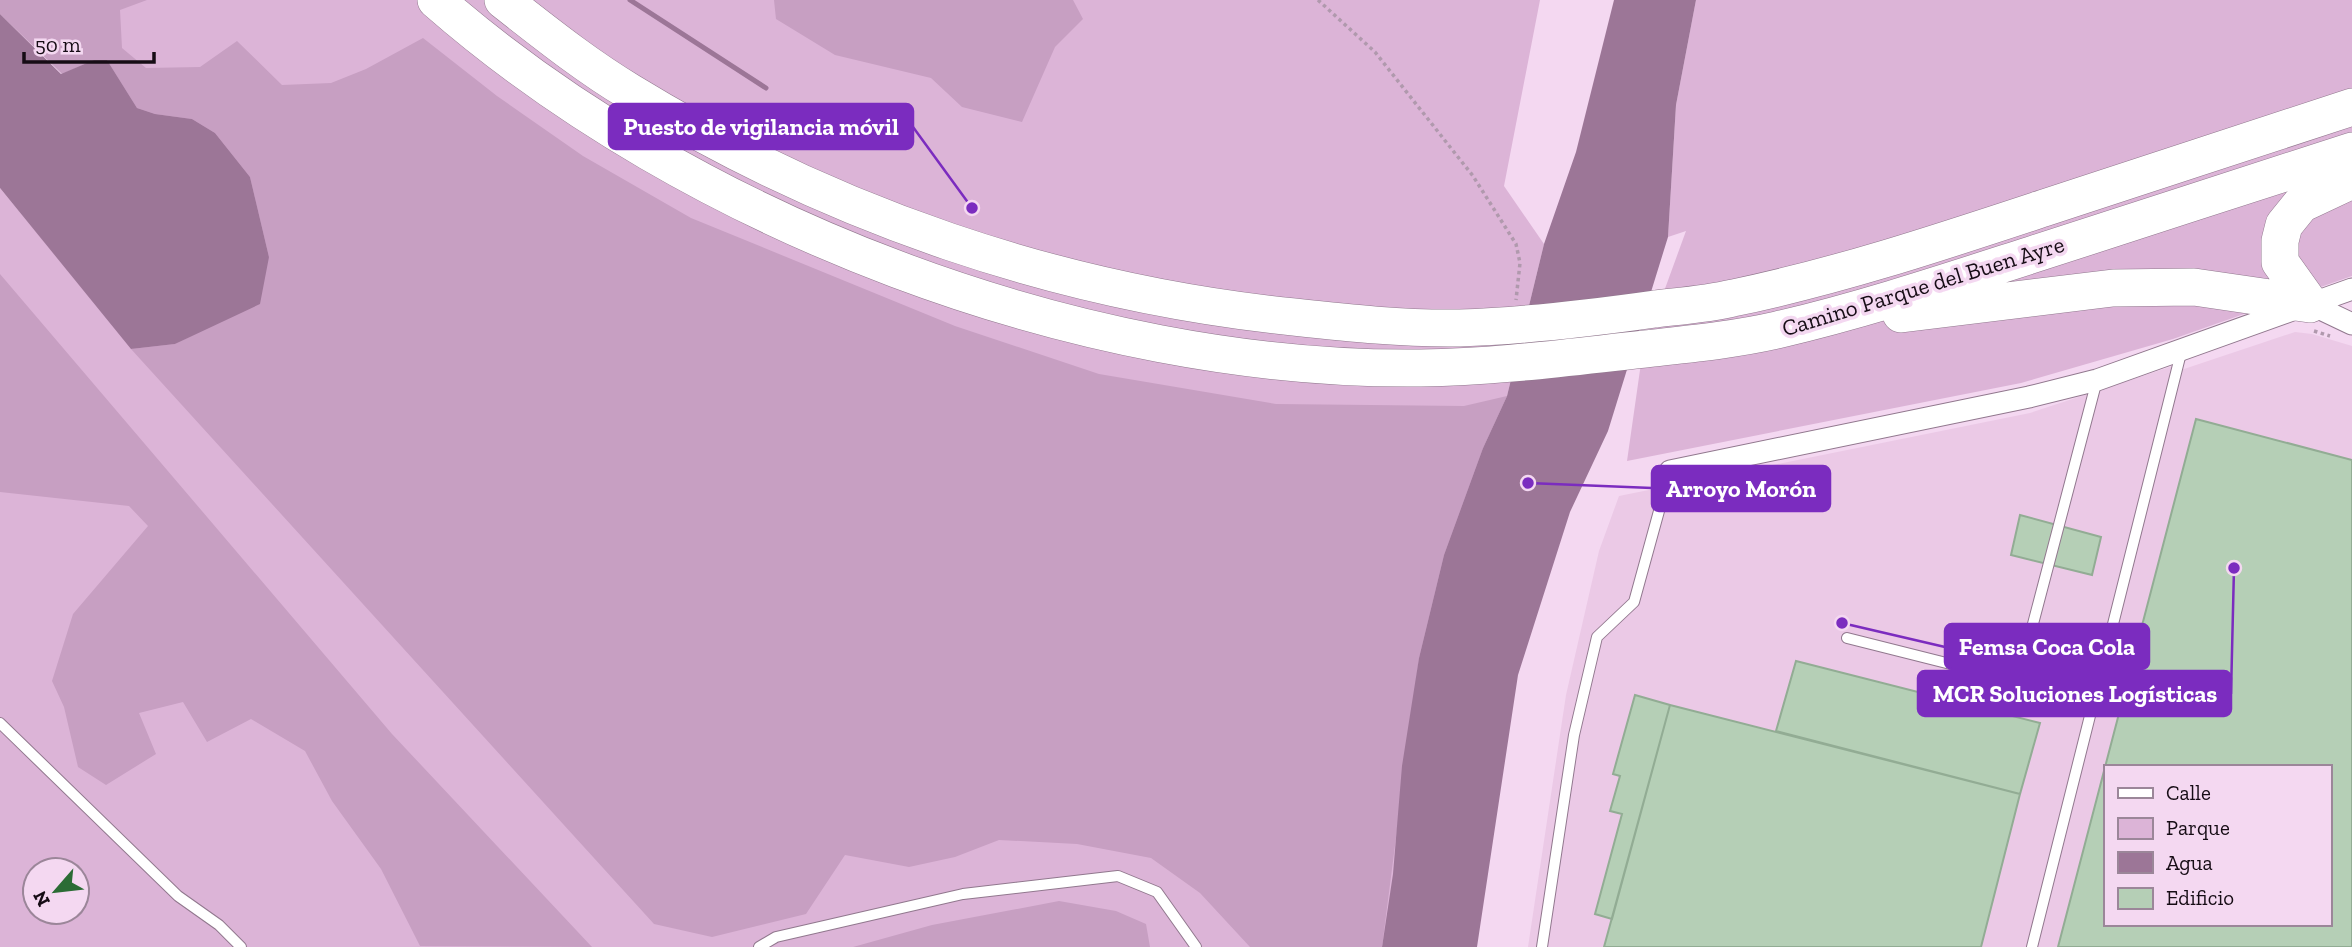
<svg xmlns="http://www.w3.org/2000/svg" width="2352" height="947" viewBox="0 0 2352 947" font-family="'Zilla Slab',serif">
<rect width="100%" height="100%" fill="#f4d8f1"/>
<path fill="#ebc9e6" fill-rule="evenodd" d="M 2295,332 L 2312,334 L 2352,346 L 2352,947 L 1528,947 L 1566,695 L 1599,551 L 1619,496 L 2030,413 L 2176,365 L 2184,369 ZM 2105,767 L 2329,767 L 2329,924 L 2105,924 Z"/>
<path fill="#dcb4d7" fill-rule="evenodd" d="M 0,0 L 1540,0 L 1504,186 L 1544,244 L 1507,396 L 1483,448 L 1382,947 L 0,947 L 0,188 L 132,349 L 269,257 L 0,14 ZM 35,870 L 77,870 L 77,912 L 35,912 Z
M 1696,0 L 2352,0 L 2352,276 L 2173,339 L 2021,383 L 1627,461 L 1643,349 L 1686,231 L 1668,237 L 1676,105 Z"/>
<path fill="#c79fc2" d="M 0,0 L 147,0 L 120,10 L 122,48 L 146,68 L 200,67 L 237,41 L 282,85 L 331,83 L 366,69 L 423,38 L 497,96 L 583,156 L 691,218 L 955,326 L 1099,374 L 1276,404 L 1464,406 L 1507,396 L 1483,448 L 1444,555 L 1419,658 L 1382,947 L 1250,947 L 1200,893 L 1151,858 L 1077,844 L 999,840 L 955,857 L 909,867 L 845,855 L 806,914 L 712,937 L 654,924 L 131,349 L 175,344 L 210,326 L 269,257 L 250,177 L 215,133 L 192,119 L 155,114 L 137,108 L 107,60 L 94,60 L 62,74 L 0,14 Z
M 774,0 L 1073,0 L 1083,19 L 1055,47 L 1022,122 L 962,107 L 931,78 L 835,55 L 776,19 Z
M 0,274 L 392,734 L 592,947 L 420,946 L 381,869 L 332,801 L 305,751 L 251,719 L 207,742 L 183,702 L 139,713 L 156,754 L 106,785 L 78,767 L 64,707 L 52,681 L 73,614 L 148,526 L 129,506 L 0,492 Z
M 1059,901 L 1116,911 L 1146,924 L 1150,947 L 853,947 L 932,925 Z"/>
<path fill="#9c7697" d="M 1614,0 L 1696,0 L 1676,105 L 1668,237 L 1608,431 L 1570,512 L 1518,675 L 1477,947 L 1382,947 L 1393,874 L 1402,766 L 1419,658 L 1444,555 L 1483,448 L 1507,396 L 1544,244 L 1576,152 Z
M 0,14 L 61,74 L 94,60 L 107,60 L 137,108 L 155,114 L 192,119 L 215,133 L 250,177 L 269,257 L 260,304 L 175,344 L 131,349 L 0,188 Z"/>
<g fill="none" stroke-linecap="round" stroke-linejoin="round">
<path stroke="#9c7697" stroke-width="5" d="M 630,0 L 766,88"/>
</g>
<path fill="#b5cfb6" stroke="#92ac94" stroke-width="2" fill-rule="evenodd" d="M 2196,419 L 2352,460 L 2352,947 L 2058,947 ZM 2105,767 L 2329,767 L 2329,924 L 2105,924 Z
M 2020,515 L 2101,537 L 2092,575 L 2011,555 Z
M 1796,661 L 2040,723 L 2020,794 L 1776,731 Z
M 1635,695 L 1670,705 L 1612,919 L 1595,914 L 1622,814 L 1610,811 L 1620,776 L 1613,774 Z
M 1670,705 L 2020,794 L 1981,947 L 1604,947 Z"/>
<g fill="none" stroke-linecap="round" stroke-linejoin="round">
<defs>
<path id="lane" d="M 1847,638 L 2018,681 L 2097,380
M 0,723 L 178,896 L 219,925 L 241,947
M 759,947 L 776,937 L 963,894 L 1118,876 L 1157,892 L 1196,947
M 1542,947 L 1574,735 L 1597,637 L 1634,602 L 1670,471
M 2032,947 L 2182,349"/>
<path id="street" d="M 2352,289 L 2310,304 L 2352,324
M 1670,471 L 2029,397 L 2097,380 L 2298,308"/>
<path id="highway" d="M 436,0 C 691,223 1081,372 1421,368 C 1497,367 1570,357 1645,349 C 1689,344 1733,340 1777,330 C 1863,310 1947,282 2031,255 C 2138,220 2245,186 2352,151
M 503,0 C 544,32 585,65 630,92 C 831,215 1059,293 1294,317 C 1349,323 1404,329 1460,328 C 1526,326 1591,318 1655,309 C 1681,306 1708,304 1733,298 C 1839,276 1941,242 2044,208 C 2147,174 2249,141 2352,107
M 2310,304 L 2280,262 L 2280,241 L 2284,225 L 2301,204 L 2352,180
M 1901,314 L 2113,288 L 2194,287 L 2310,304"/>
</defs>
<use href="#lane" stroke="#91788e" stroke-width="12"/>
<use href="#street" stroke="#91788e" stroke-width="23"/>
<use href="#highway" stroke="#91788e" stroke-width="38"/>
<path stroke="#b099ad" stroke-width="3.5" stroke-dasharray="3.5 3.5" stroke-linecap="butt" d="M 1318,0 L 1375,52 L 1473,176 L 1516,244 L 1520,263 L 1516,300
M 2314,331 L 2330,336"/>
<use href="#lane" stroke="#fff" stroke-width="10"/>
<use href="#street" stroke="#fff" stroke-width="21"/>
<use href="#highway" stroke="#fff" stroke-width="37"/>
</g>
<g text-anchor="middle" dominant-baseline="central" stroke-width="7" stroke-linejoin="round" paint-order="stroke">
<g font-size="23" fill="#160c15" stroke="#f4d8f1">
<text transform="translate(1923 286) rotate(-17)">Camino Parque del Buen Ayre</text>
</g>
</g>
<path fill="none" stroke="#7b2cbf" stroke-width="2.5" d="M972 208L913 127M1528 483L1652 488M1842 623L1945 647M2234 568L2231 694"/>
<g fill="#7b2cbf" stroke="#f4d8f1" stroke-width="2.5">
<circle cx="972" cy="208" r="7"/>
<circle cx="1528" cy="483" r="7"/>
<circle cx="1842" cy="623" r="7"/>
<circle cx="2234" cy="568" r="7"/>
</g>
<g fill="#7b2cbf" stroke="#7b2cbf" stroke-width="2.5">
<rect x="609" y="104" width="304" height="45" rx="7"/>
<rect x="1652" y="466" width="178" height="45" rx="7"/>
<rect x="1945" y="624" width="204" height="45" rx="7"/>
<rect x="1918" y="671" width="313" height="45" rx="7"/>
</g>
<g font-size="24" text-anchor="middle" font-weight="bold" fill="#fff">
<text x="761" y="135">Puesto de vigilancia móvil</text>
<text x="1741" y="497">Arroyo Morón</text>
<text x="2047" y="655">Femsa Coca Cola</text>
<text x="2075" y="702">MCR Soluciones Logísticas</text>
</g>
<rect x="2104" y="765" width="228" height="161" fill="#f4d8f1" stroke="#9b8699" stroke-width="2"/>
<rect x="2118" y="788" width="35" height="10" fill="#ffffff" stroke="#9b8699" stroke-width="2"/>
<text x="2166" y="800" font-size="21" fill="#160c15">Calle</text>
<rect x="2118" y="818" width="35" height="21" fill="#dcb4d7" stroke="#9b8699" stroke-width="2"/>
<text x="2166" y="835" font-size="21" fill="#160c15">Parque</text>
<rect x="2118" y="852" width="35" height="21" fill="#9c7697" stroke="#9b8699" stroke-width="2"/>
<text x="2166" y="870" font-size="21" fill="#160c15">Agua</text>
<rect x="2118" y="888" width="35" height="21" fill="#b5cfb6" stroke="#9b8699" stroke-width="2"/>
<text x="2166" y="905" font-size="21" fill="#160c15">Edificio</text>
<g transform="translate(56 891) rotate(242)"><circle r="33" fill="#f4d8f1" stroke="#9b8699" stroke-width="2"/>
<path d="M0-5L12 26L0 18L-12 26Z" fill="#2b6c35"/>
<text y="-10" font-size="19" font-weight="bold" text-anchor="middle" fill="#160c15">N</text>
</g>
<path d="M24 52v10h130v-10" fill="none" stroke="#160c15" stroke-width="3.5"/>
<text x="35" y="52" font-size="21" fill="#160c15" stroke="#f4d8f1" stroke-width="5" paint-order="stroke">50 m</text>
</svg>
